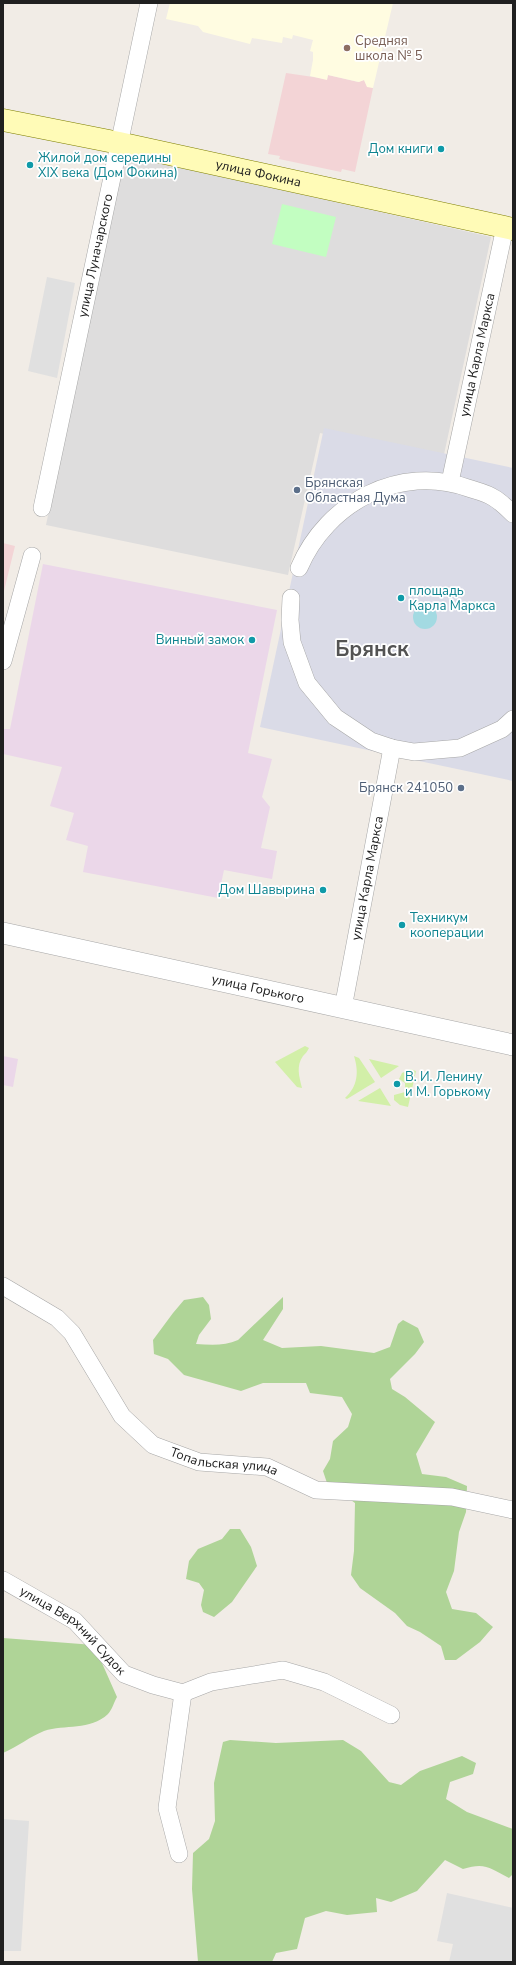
<svg xmlns="http://www.w3.org/2000/svg" width="516" height="1965" viewBox="0 0 516 1965" font-family="'Nunito Sans',sans-serif">
<rect width="100%" height="100%" fill="#f1ece6"/>
<path fill="#dedddd" d="M 122,154 L 491,237 L 443,459 L 320,433 L 288,575 L 46,525 Z"/>
<path fill="#f3d4d6" d="M 286,73 L 327,79 L 328,75 L 358,82 L 364,80 L 367,86 L 373,88 L 355,172 L 342,169 L 341,172 L 279,159 L 280,156 L 268,154 Z
M 3,543 L 15,546 L 3,595 Z"/>
<path fill="#ebd7e9" d="M 43,564 L 277,610 L 248,753 L 272,759 L 262,797 L 270,807 L 261,848 L 277,851 L 272,879 L 224,870 L 218,898 L 83,872 L 88,846 L 66,840 L 74,813 L 50,806 L 62,767 L 3,754 L 3,729 L 10,729 Z
M 3,1056 L 18,1059 L 13,1087 L 3,1085 Z"/>
<path fill="#fffce1" d="M 170,3 L 393,3 L 373,88 L 367,87 L 364,80 L 359,82 L 328,75 L 327,80 L 310,76 L 313,60 L 313,52 L 310,51 L 313,40 L 293,35 L 292,39 L 283,37 L 282,43 L 252,38 L 250,44 L 203,32 L 198,26 L 166,19 Z"/>
<path fill="#d2efa8" d="M 305,1046 L 309,1048 C 307,1052 306,1053 303,1056 C 296,1066 299,1076 302,1088 L 297,1087 L 275,1062 Z
M 354,1056 L 359,1058 L 375,1082 L 347,1099 L 345,1098 C 358,1086 359,1072 354,1056 Z
M 369,1059 L 399,1066 L 381,1078 Z
M 410,1069 L 416,1071 L 408,1107 L 400,1105 L 394,1100 L 394,1095 L 405,1092 L 405,1083 L 399,1079 L 402,1073 Z
M 380,1088 L 391,1106 L 358,1101 Z"/>
<path fill="#afd497" d="M 203,1297 L 209,1305 L 211,1319 L 199,1335 L 196,1344 C 211,1345 225,1346 238,1340 L 283,1297 L 283,1309 L 263,1340 L 282,1348 L 321,1346 L 374,1353 L 390,1347 L 398,1324 L 403,1320 L 418,1328 L 424,1342 L 415,1354 L 390,1379 L 392,1389 L 405,1397 L 435,1422 L 416,1454 L 422,1474 L 446,1477 L 467,1486 L 466,1512 L 459,1532 L 454,1571 L 446,1592 L 452,1609 L 476,1613 L 493,1627 L 480,1642 L 456,1660 L 445,1660 L 441,1646 L 420,1632 L 407,1626 L 395,1613 L 360,1588 L 351,1575 L 354,1551 L 355,1503 L 327,1483 L 323,1471 L 330,1459 L 333,1441 L 348,1427 L 352,1414 L 342,1397 L 310,1393 L 306,1383 L 263,1383 L 241,1391 L 184,1375 L 168,1359 L 154,1354 L 153,1340 L 173,1313 L 184,1300 Z
M 230,1529 L 240,1529 L 251,1547 L 257,1566 L 232,1602 L 214,1617 L 203,1612 L 201,1605 L 204,1590 L 199,1583 L 186,1579 L 189,1561 L 198,1549 L 222,1539 Z
M 3,1638 L 94,1645 L 117,1697 C 114,1702 112,1710 108,1714 C 90,1731 65,1724 44,1731 C 31,1736 17,1747 3,1753 Z
M 230,1740 L 276,1743 L 343,1740 L 361,1751 L 389,1782 L 401,1785 L 420,1771 L 462,1756 L 476,1763 L 473,1774 L 450,1782 L 446,1799 L 467,1812 L 513,1829 L 513,1874 L 509,1878 C 490,1868 485,1862 463,1869 L 445,1860 L 417,1891 L 391,1902 L 376,1898 L 377,1912 L 347,1915 L 326,1911 L 305,1918 L 297,1949 L 276,1953 L 272,1962 L 198,1962 L 192,1889 L 193,1853 L 209,1839 L 215,1821 L 214,1783 L 223,1742 Z"/>
<path fill="#c2fec1" d="M 282,204 L 336,217 L 326,257 L 272,244 Z"/>
<path fill="#e0e0e0" d="M 47,277 L 75,283 L 57,378 L 28,371 Z
M 3,1819 L 29,1821 L 21,1951 L 3,1951 Z
M 447,1893 L 513,1908 L 512,1962 L 449,1962 L 453,1944 L 437,1941 Z"/>
<path fill="#dadbe7" d="M 324,428 L 513,468 L 513,781 L 260,727 Z"/>
<path fill="#a3dae2" d="M413 617a12 12 0 1 1 24 0a12 12 0 1 1-24 0Z"/>
<g fill="none" stroke-linecap="round" stroke-linejoin="round">
<defs>
<g id="minor">
<path id="s1" d="M 450,482 L 505,227"/>
<path id="s2" d="M 42,508 L 149,3"/>
<path d="M 299,568 C 327,502 400,464 468,488 C 477,491 487,493 494,498 C 501,502 507,508 513,514"/>
<path d="M 291,598 L 290,620 L 292,642 L 307,683 L 335,717 L 371,741 L 392,748 L 414,752 L 460,748 L 502,729 L 513,719"/>
<path d="M 3,661 L 32,556"/>
<path id="s3" d="M 343,1008 L 392,748"/>
<path id="s4" d="M 3,1286 L 57,1318 L 72,1333 L 122,1416 L 153,1445 L 199,1462 L 267,1467 L 316,1490 L 452,1497 L 513,1510"/>
<path id="s5" d="M 3,1580 L 75,1621 L 124,1674 L 153,1685 L 183,1693 L 211,1682 L 283,1670 L 324,1682 L 391,1715"/>
<path d="M 179,1854 L 167,1808 L 183,1693"/>
</g>
<g id="tertiary">
<path id="s6" d="M 3,933 L 513,1045"/>
</g>
<g id="secondary">
<path id="s7" d="M 3,120 L 119,143 L 513,229"/>
</g>
</defs>
<use href="#minor" stroke="#a7a7a7" stroke-width="18"/>
<use href="#tertiary" stroke="#a7a7a7" stroke-width="22"/>
<use href="#secondary" stroke="#7d7e00" stroke-width="23"/>
<use href="#minor" stroke="#fff" stroke-width="17"/>
<use href="#tertiary" stroke="#fff" stroke-width="21"/>
<use href="#secondary" stroke="#fffbb7" stroke-width="22"/>
</g>
<circle fill="#8d6e63" stroke="#fff" stroke-width="1.5" cx="347" cy="48" r="4"/>
<g fill="#0f9aa8" stroke="#fff" stroke-width="1.5">
<circle cx="441" cy="149" r="4"/>
<circle cx="30" cy="165" r="4"/>
<circle cx="401" cy="598" r="4"/>
<circle cx="252" cy="640" r="4"/>
<circle cx="323" cy="890" r="4"/>
<circle cx="402" cy="925" r="4"/>
<circle cx="397" cy="1084" r="4"/>
</g>
<g fill="#5c6f8a" stroke="#fff" stroke-width="1.5">
<circle cx="297" cy="490" r="4"/>
<circle cx="461" cy="788" r="4"/>
</g>
<g text-anchor="middle" dominant-baseline="central" stroke-width="3.5" stroke-linejoin="round" paint-order="stroke">
<g font-size="13" fill="#785e54" stroke="#fff" text-anchor="start">
<text x="355" y="41">Средняя<tspan x="355" dy="15">школа № 5</tspan></text>
</g>
<g font-size="13" fill="#0d838f" stroke="#fff" text-anchor="start">
<text x="433" y="149" text-anchor="end">Дом книги</text>
<text x="38" y="158">Жилой дом середины<tspan x="38" dy="15">XIX века (Дом Фокина)</tspan></text>
<text x="409" y="591">площадь<tspan x="409" dy="15">Карла Маркса</tspan></text>
<text x="244" y="640" text-anchor="end">Винный замок</text>
<text x="315" y="890" text-anchor="end">Дом Шавырина</text>
<text x="410" y="918">Техникум<tspan x="410" dy="15">кооперации</tspan></text>
<text x="405" y="1077">В. И. Ленину<tspan x="405" dy="15">и М. Горькому</tspan></text>
</g>
<g font-size="13" fill="#202020" stroke="#fff">
<text stroke="none"><textPath href="#s7" startOffset="261">улица Фокина</textPath></text>
<text stroke="none"><textPath href="#s2" startOffset="258">улица Луначарского</textPath></text>
<text stroke="none"><textPath href="#s1" startOffset="130">улица Карла Маркса</textPath></text>
<text stroke="none"><textPath href="#s3" startOffset="132">улица Карла Маркса</textPath></text>
<text stroke="none"><textPath href="#s6" startOffset="261">улица Горького</textPath></text>
<text stroke="none"><textPath href="#s4" startOffset="297">Топальская улица</textPath></text>
<text stroke="none"><textPath href="#s5" startOffset="87">улица Верхний Судок</textPath></text>
</g>
<g font-size="13" fill="#4e5e75" stroke="#fff" text-anchor="start">
<text x="305" y="483">Брянская<tspan x="305" dy="15">Областная Дума</tspan></text>
<text x="453" y="788" text-anchor="end">Брянск 241050</text>
</g>
<g font-size="21" font-weight="bold" fill="#535353" stroke="#fff">
<text x="372" y="649">Брянск</text>
</g>
</g>
<rect width="516" height="1965" fill="none" stroke="#202020" stroke-width="8"/>
</svg>
